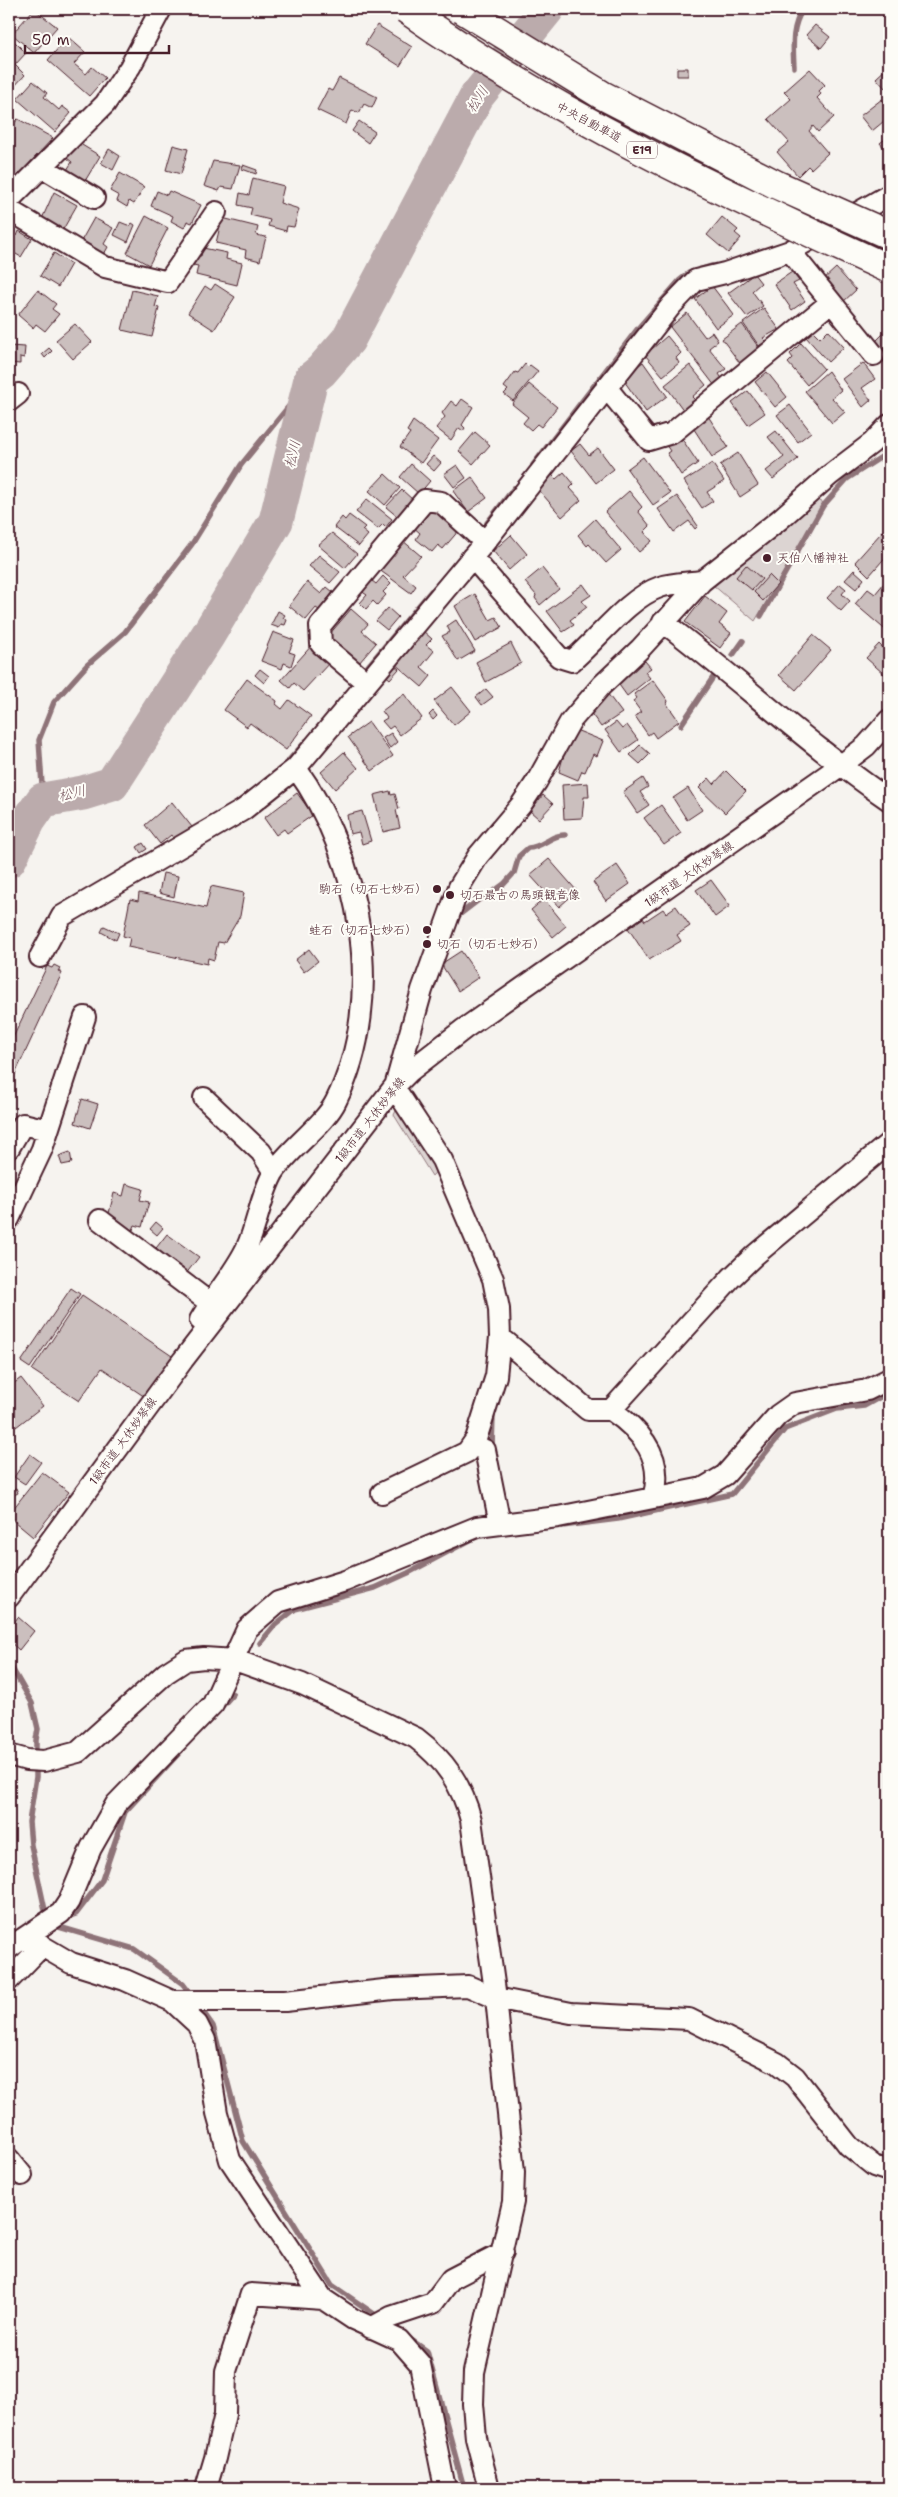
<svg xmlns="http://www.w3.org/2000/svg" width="898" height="2497" viewBox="0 0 898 2497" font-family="'Shantell Sans','Klee One',sans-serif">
<rect width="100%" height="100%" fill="#f6f3ef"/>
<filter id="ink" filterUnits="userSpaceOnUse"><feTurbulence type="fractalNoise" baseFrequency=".02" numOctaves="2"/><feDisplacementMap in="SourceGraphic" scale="10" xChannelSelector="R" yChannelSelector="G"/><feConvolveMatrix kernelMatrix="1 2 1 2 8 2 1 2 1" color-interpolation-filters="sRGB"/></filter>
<g filter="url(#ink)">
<path fill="#dcd4d2" stroke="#937a7e" d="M 809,496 L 824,503 L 755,621 L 713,585 Z
M 399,1104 L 440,1167 L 432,1176 L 394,1115 Z"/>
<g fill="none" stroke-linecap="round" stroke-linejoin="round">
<path stroke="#8e7378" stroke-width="5.5" d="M 794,67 C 793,46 791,27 803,9
M 533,465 L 639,327 L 679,281 L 689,273 L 712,266
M 487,523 L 514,488
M 761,616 L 823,506 L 847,479 L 889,452
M 733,655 L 743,641
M 368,666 L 431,591
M 681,725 L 716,673
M 289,760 L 306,741
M 43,800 L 39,740 L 54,702 L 87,665 L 125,632 L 192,544 L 241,465 L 311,379
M 455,918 L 485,895 L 489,895 L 504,884 L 514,873 L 519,856 L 528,848 C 542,848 552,834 565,835
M 492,1448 L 493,1415
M 562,1526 L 618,1519 L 732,1494 L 785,1429 L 837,1409 L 864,1406 L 889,1392
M 260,1643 L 275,1625 L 295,1609 L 375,1588 L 408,1573 L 472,1539
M 9,1663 L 32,1703 L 38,1729 L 36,1740 L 36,1777 L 29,1822 L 31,1845 L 45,1910 L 50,1916
M 219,1710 L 233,1694
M 65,1918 L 76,1914 L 102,1880 L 125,1812 L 181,1751
M 59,1927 L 134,1949 L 183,1984 L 192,1996
M 9,1963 L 25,1951
M 199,2006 L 213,2026 L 243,2141 L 332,2285 L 380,2318
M 410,2339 L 427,2351 L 464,2488"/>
<path stroke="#bbabac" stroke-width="35" d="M 9,860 L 29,820 L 43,800 L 83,793 L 112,784 L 208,635 L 276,521 L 311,379 L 321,371 L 348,340 L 477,96 L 547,9"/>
</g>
<path fill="#cbbfbe" stroke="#4a1f2b" d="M 34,9 L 57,27 L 34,53 L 12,34 Z
M 377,25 L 412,47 L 400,66 L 365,44 Z
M 815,25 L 830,37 L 821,48 L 806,35 Z
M 9,36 L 26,53 L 15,65 L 25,75 L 11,90 L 9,88 Z
M 68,37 L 85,52 L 74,64 L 86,74 L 92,67 L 105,78 L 89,96 L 48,60 Z
M 889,66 L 889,84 L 885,88 L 876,78 Z
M 677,68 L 688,68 L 688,76 L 677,76 Z
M 810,69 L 825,85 L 819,91 L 821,94 L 817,98 L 834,117 L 818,132 L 813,126 L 809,131 L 828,153 L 811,169 L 808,166 L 798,176 L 777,152 L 789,142 L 768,119 L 791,99 L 784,92 Z
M 339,78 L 377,97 L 372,108 L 364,104 L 359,113 L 352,110 L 346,124 L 317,110 L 328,89 L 332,91 Z
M 33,81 L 47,93 L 44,97 L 59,110 L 62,106 L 71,113 L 55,132 L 17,99 Z
M 882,99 L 889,109 L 889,117 L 872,131 L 860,116 Z
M 9,117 L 17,119 L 9,127 Z
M 18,119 L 53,138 L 11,183 L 9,180 L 9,130 Z
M 359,121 L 375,132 L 368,143 L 352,131 Z
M 889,136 L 889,154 L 880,143 Z
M 77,142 L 100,156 L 85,181 L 67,170 L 72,162 L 67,158 Z
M 173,145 L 188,149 L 181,174 L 166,170 Z
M 109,149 L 120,156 L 113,170 L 101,163 Z
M 213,161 L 240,165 L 233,189 L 221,187 L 219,191 L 204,186 Z
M 243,165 L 257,170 L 256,174 L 242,169 Z
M 120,173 L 144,187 L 134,204 L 129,201 L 127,207 L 117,201 L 119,196 L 110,191 Z
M 253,178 L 284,186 L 280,203 L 299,209 L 294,227 L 287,226 L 286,231 L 268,226 L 270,220 L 250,215 L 252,208 L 238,205 L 240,193 L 249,195 Z
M 157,191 L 167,195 L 169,191 L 201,205 L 192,223 L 187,221 L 184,228 L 171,221 L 173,216 L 151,206 Z
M 54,192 L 77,205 L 61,233 L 41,221 Z
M 146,216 L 168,228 L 149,265 L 127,253 Z
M 722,217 L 738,230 L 735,233 L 741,238 L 728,253 L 707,235 Z
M 94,218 L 113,228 L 104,244 L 108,247 L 103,256 L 80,243 Z
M 222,218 L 258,227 L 256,235 L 266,237 L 260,261 L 245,257 L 246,250 L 216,243 Z
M 120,222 L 130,226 L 132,223 L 135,225 L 128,242 L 114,235 Z
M 19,231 L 32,239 L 21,257 L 9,250 L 9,235 L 10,232 L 17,236 Z
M 203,248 L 227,253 L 226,259 L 242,263 L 237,285 L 196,275 L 198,266 L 193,265 L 195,255 L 201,256 Z
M 54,253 L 71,264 L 58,287 L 40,276 Z
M 836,268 L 856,290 L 843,302 L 823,280 Z
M 792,272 L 799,281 L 793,284 L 805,301 L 792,310 L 774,284 Z
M 754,274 L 761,283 L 752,291 L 763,306 L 747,317 L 728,293 Z
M 9,279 L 13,282 L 9,288 L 17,293 L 9,304 Z
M 215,284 L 235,297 L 214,330 L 188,313 L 205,286 L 211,290 Z
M 712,286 L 734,315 L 716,328 L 695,299 Z
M 38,290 L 56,304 L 52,309 L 59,314 L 45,331 L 36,324 L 33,328 L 18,315 Z
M 132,290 L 158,296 L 155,307 L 159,308 L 152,337 L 122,330 Z
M 764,308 L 779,329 L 763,338 L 766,341 L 759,346 L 743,323 Z
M 687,313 L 705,337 L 712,332 L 718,341 L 709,348 L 726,369 L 719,374 L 723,380 L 715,386 L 670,327 Z
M 75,324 L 92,342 L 73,359 L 56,340 Z
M 742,324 L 762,352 L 742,366 L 722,339 Z
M 889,328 L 889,352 L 887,354 L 875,342 Z
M 828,330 L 844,347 L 828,362 L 806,337 L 813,331 L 820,338 Z
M 667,336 L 681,353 L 676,358 L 679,363 L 663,376 L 645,355 Z
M 801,343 L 824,369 L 807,385 L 788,363 L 793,358 L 790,354 Z
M 9,346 L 25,347 L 24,358 L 20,357 L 20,364 L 9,363 Z
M 49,348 L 52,351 L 45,358 L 42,354 Z
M 643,362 L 667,396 L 646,412 L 622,378 Z
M 863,363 L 875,379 L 862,388 L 871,400 L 863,407 L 842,379 Z
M 525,364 L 528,367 L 530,365 L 538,371 L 513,401 L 504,394 L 508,390 L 504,387 L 515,372 L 518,373 Z
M 690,365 L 706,385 L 692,397 L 696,401 L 684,411 L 665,385 Z
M 828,371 L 841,390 L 832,398 L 845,412 L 832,423 L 805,391 Z
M 767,372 L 787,397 L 775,407 L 755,382 Z
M 529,384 L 557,407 L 541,427 L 537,424 L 531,430 L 523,423 L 528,417 L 512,404 Z
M 748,391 L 765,413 L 748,425 L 732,403 Z
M 462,399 L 473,407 L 462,425 L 465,428 L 463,431 L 459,428 L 451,440 L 436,428 L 445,417 L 442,413 L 451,401 L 457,406 Z
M 790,405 L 811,432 L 798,442 L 777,415 Z
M 708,416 L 728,447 L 712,457 L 692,426 Z
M 413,421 L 438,440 L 421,463 L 400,447 L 410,433 L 407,431 Z
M 776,431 L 798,459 L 773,479 L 766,471 L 784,457 L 768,437 Z
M 475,432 L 490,445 L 473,464 L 459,451 Z
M 680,436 L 698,463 L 681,475 L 667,453 L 670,451 L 666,445 Z
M 580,444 L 589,455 L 598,448 L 614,469 L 596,483 L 571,451 Z
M 738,453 L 758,485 L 740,497 L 720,465 Z
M 433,456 L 441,463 L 434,471 L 426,464 Z
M 643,457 L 670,493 L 653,505 L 627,469 Z
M 712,463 L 724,481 L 707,492 L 713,501 L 702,508 L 684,481 Z
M 411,464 L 430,481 L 419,494 L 400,477 Z
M 457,465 L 466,478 L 454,487 L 444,474 Z
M 564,472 L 574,484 L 570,488 L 581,500 L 562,517 L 537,488 L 552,475 L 556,479 Z
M 385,474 L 400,488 L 385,505 L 369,491 Z
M 472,477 L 487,498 L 468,512 L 453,491 Z
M 402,490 L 413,500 L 398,517 L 386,507 Z
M 629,491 L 642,507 L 638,511 L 650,526 L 644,532 L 652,541 L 639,552 L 605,512 Z
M 677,496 L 698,526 L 695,529 L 689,521 L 674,532 L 658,509 Z
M 367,499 L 392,519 L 386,527 L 383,524 L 378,529 L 356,512 Z
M 434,507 L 460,529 L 443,549 L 438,545 L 432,552 L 416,539 L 420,533 L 413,527 L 421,518 L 424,519 Z
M 349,515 L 365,527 L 362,530 L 368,535 L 359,546 L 334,527 L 342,517 L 345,520 Z
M 595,519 L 621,550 L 606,563 L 589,544 L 587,546 L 578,535 Z
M 889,524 L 889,553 L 869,576 L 855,562 Z
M 332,533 L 357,554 L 345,568 L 318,545 Z
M 511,535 L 527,554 L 509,570 L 493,551 Z
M 402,540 L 421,556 L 403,575 L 416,586 L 411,593 L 378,569 Z
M 319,555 L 340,572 L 330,583 L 309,566 Z
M 746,565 L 762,579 L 752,590 L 736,577 Z
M 542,568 L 559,589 L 540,605 L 535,598 L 536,595 L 525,582 Z
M 854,570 L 864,579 L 856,589 L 845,580 Z
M 769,575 L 778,584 L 763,601 L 754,592 Z
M 383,576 L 391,584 L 383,592 L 386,595 L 377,605 L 373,601 L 366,609 L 360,603 L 367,595 L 361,591 L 371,580 L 376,584 Z
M 889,577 L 889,633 L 855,604 L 868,589 L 875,594 Z
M 307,582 L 321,594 L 327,587 L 333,592 L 319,610 L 316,608 L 306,620 L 289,606 Z
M 583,584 L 591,595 L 582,601 L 587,607 L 570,620 L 574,625 L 563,632 L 547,611 Z
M 840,584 L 846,589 L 842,594 L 850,601 L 841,611 L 827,598 Z
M 475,594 L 490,620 L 496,617 L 502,627 L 475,642 L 455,606 Z
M 705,596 L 727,613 L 719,624 L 731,633 L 720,648 L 685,622 Z
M 388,608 L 398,617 L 387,630 L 376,621 Z
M 351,609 L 368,624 L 362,631 L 376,643 L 359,663 L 328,636 Z
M 278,611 L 285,615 L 283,618 L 287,620 L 285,625 L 281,624 L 279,628 L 271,625 Z
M 456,620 L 475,651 L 458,661 L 442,636 L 450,632 L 447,626 Z
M 422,630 L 432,639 L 426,645 L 434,651 L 421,667 L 431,676 L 422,687 L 394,663 Z
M 273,632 L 294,640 L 289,652 L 295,654 L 291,666 L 284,663 L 282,669 L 261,661 Z
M 813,635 L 831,650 L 796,690 L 779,675 Z
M 511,643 L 521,663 L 486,682 L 476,662 Z
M 313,644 L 331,661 L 303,691 L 294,683 L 290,688 L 281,680 Z
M 879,644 L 889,654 L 889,668 L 884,674 L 866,658 Z
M 645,661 L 651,668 L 645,672 L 650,678 L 627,696 L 617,682 Z
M 393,664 L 399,669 L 390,679 L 384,674 Z
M 260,669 L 269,676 L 264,683 L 255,675 Z
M 247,679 L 277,701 L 276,704 L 282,709 L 289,700 L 311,716 L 286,750 L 250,723 L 247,727 L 224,710 Z
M 653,680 L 668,701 L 667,704 L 679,721 L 656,738 L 652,732 L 648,735 L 635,716 L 641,712 L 633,701 L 637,698 L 634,694 Z
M 452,687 L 471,711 L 454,725 L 434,701 Z
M 486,689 L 493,697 L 482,705 L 476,697 Z
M 607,693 L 622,713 L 601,727 L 587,708 Z
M 404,694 L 422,718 L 400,735 L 393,726 L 389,729 L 382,721 L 387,718 L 382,711 Z
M 433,711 L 437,716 L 433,720 L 429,715 Z
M 369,722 L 393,756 L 372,771 L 348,737 Z
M 616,722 L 622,729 L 627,725 L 638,740 L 621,752 L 605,730 Z
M 571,728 L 603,741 L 597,756 L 593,754 L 585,772 L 582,771 L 578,780 L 559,772 Z
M 391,733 L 397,742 L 390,748 L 383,738 Z
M 640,745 L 650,754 L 640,764 L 630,755 Z
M 344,752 L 358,768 L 335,789 L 321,772 Z
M 726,771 L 746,791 L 725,813 L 699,788 L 709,778 L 714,784 Z
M 643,778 L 648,787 L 640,792 L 649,805 L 637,813 L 623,792 Z
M 588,783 L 589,797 L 584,797 L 582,818 L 564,819 L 562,785 Z
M 688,788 L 702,810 L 687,820 L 673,798 Z
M 390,791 L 391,795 L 395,794 L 399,809 L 396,810 L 400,828 L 383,832 L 374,795 Z
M 297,793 L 313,815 L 287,833 L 284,829 L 276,835 L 264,818 Z
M 543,795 L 553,804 L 539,819 L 530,811 Z
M 172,802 L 192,827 L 175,840 L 171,835 L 160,844 L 145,825 Z
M 661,805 L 681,833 L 664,845 L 644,818 Z
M 362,811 L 371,841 L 362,844 L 359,832 L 350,834 L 347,815 Z
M 143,843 L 147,849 L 141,853 L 137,847 Z
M 549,859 L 577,891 L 559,907 L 530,875 Z
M 617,865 L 630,884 L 606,901 L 593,882 Z
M 163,873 L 178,876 L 174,897 L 159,893 Z
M 711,880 L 730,906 L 715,917 L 696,890 Z
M 211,886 L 244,893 L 240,916 L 224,943 L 218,942 L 214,960 L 208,958 L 207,964 L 128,947 L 130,938 L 123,936 L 130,899 L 138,901 L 139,893 L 206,908 Z
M 544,899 L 566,926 L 553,937 L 531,910 Z
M 676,906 L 690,926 L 677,935 L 681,941 L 649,960 L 628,928 L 643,918 L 645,921 L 663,909 L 666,913 Z
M 104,926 L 119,933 L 116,940 L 101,932 Z
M 309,949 L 318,961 L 304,972 L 295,960 Z
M 461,951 L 479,977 L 458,991 L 441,964 Z
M 54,965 L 60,968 L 58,971 L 62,973 L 10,1085 L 9,1046 L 47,966 L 52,968 Z
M 82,1099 L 98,1104 L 90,1128 L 75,1123 Z
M 70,1152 L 72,1163 L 62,1165 L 59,1156 Z
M 126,1184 L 143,1189 L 140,1200 L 149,1202 L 142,1227 L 135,1225 L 133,1230 L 115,1225 L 108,1217 L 114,1193 L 123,1196 Z
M 156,1222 L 163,1228 L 157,1235 L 150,1229 Z
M 167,1234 L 199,1257 L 185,1275 L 153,1252 Z
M 71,1288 L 80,1294 L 30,1368 L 21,1362 Z
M 82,1295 L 172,1356 L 145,1397 L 102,1368 L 79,1401 L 32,1370 Z
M 21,1378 L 43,1406 L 16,1427 L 9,1419 L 9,1387 Z
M 30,1454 L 41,1462 L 25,1484 L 14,1477 Z
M 42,1472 L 69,1492 L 33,1537 L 9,1517 L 9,1514 Z
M 16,1488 L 18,1493 L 12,1496 L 13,1500 L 9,1502 L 9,1490 Z
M 18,1617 L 34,1631 L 19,1650 L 9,1641 L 9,1637 L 13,1631 L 10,1628 Z"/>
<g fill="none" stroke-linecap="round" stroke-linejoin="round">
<defs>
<path id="minor" d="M 42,167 L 94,198
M 9,200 L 105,104 L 130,67 L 161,9
M 9,210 L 105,267 L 168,282 L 216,212
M 790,251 L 874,355
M 606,387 L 649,440 L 672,433 L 831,302
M 9,401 L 18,394
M 472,557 L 559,657 L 572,661 C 598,639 628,598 660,587 C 672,583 688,583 702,581
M 663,622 C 740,680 810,746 889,800
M 367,683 L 321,644 L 320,626 L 425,500 L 441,502 L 485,542
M 40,957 L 62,916 L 243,810 L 296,768 L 485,542 L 671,306 L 696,280 L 725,273 L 790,251 L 889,195
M 396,1083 L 422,990 L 459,887 L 478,856 L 521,805 L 537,781 L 570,722 L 602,685 L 640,649 L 702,581 L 779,520 L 830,475 L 872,443 L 889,425
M 204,1098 L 261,1152 L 274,1172
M 9,1148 L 23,1124 L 48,1130
M 9,1219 L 42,1149 L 85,1017
M 100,1220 L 210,1303
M 200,1320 C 214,1296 236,1271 247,1247 C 257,1225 262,1191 274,1172 C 289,1149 325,1124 336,1101 C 387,998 361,858 296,768
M 500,1337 L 588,1410 L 611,1410 L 731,1278 L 755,1255 L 889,1143
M 611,1410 C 642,1431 665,1459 653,1498
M 472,1445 L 485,1450 L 500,1524
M 382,1493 L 467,1452 L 476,1439 L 496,1376 L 500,1337 L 499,1309 L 493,1279 L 442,1160 L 394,1087
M 9,1597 L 183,1360 L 394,1087 L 410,1071 L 464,1029 L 840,766 L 866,746 L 889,720
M 9,1755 L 27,1760 L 44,1761 L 78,1752 L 166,1673 L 186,1660 L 204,1658 L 235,1660 L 302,1684 L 416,1738 C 445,1760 462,1785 471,1820 L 496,1998 L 514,2172 L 513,2202 L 474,2372 L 473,2404 L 476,2438 L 489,2488
M 31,1934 L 42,1946 L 71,1963 L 125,1980 L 172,2001 L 285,2001 L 393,1989 L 468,1986 L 496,1998 L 571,2013 L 689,2019 L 777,2063 L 795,2077 L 849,2146 L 874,2166 L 889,2171
M 9,1948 L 61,1913 L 69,1901 L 91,1848 L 116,1804 L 213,1704 L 247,1629 L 278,1602 L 345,1581 L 477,1527 L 558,1517 L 703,1488 L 725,1475 L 778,1415 L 795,1403 L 867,1390 L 889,1379
M 9,1980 L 42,1946
M 172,2001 L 197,2024 L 205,2040 L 217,2113 L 230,2160 L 323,2299 L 353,2319 L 399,2340 L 420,2364 L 445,2488
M 9,2159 L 22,2175
M 371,2328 L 391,2317 L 433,2303 L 451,2279 L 503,2252
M 206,2488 L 215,2458 L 225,2414 L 226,2371 L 251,2294 L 323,2299"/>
</defs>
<use href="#minor" stroke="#4a1f2b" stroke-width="24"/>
<use href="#minor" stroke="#fdfcf7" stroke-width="20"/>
<defs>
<path id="highway-bridge" d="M 406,9 C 556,115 723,193 889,269
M 462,9 L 602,95 L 777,185 L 889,235"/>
</defs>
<use href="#highway-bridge" stroke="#4a1f2b" stroke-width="31" stroke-linecap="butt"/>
<use href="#highway-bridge" stroke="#fdfcf7" stroke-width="28"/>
</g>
</g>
<g fill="#4a1f2b" stroke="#fdfcf7" stroke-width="2">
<circle cx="767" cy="558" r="5"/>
<circle cx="437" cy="889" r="5"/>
<circle cx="450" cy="895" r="5"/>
<circle cx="427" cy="930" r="5"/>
<circle cx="427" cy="944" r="5"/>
</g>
<g text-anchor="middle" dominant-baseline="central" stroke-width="4" stroke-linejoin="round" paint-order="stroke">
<rect fill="#fdfcf7" stroke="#806168" stroke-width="1" x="627" y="141.5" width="30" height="17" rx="4"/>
<g font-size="11" font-weight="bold" fill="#4a1f2b">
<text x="642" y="150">E19</text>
</g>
<g font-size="12" fill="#4a1f2b" stroke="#fdfcf7">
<text transform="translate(589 122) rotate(28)">中央自動車道</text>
<text transform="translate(689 874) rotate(-35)">1級市道 大休妙琴線</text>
<text transform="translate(370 1120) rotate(-52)">1級市道 大休妙琴線</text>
<text transform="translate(123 1441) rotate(-54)">1級市道 大休妙琴線</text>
</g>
<g font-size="12" fill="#4a1f2b" stroke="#fdfcf7" text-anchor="start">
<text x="777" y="558">天伯八幡神社</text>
<text x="427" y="889" text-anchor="end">駒石（切石七妙石）</text>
<text x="460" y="895">切石最古の馬頭観音像</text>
<text x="417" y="930" text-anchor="end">蛙石（切石七妙石）</text>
<text x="437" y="944">切石（切石七妙石）</text>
</g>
<g font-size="14" font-style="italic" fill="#725058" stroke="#fdfcf7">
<text transform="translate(477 99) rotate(-57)">松川</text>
<text transform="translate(292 454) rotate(-76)">松川</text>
<text transform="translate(72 793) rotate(-13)">松川</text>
</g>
</g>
<rect width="898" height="2497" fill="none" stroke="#fdfcf7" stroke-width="30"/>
<rect x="15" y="15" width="868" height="2467" fill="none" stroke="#4a1f2b" stroke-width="2" filter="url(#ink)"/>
<path d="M25 45v8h144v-8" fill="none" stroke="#4a1f2b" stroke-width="2.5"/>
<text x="32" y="45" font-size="15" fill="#4a1f2b" stroke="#fdfcf7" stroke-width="4" paint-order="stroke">50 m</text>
</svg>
